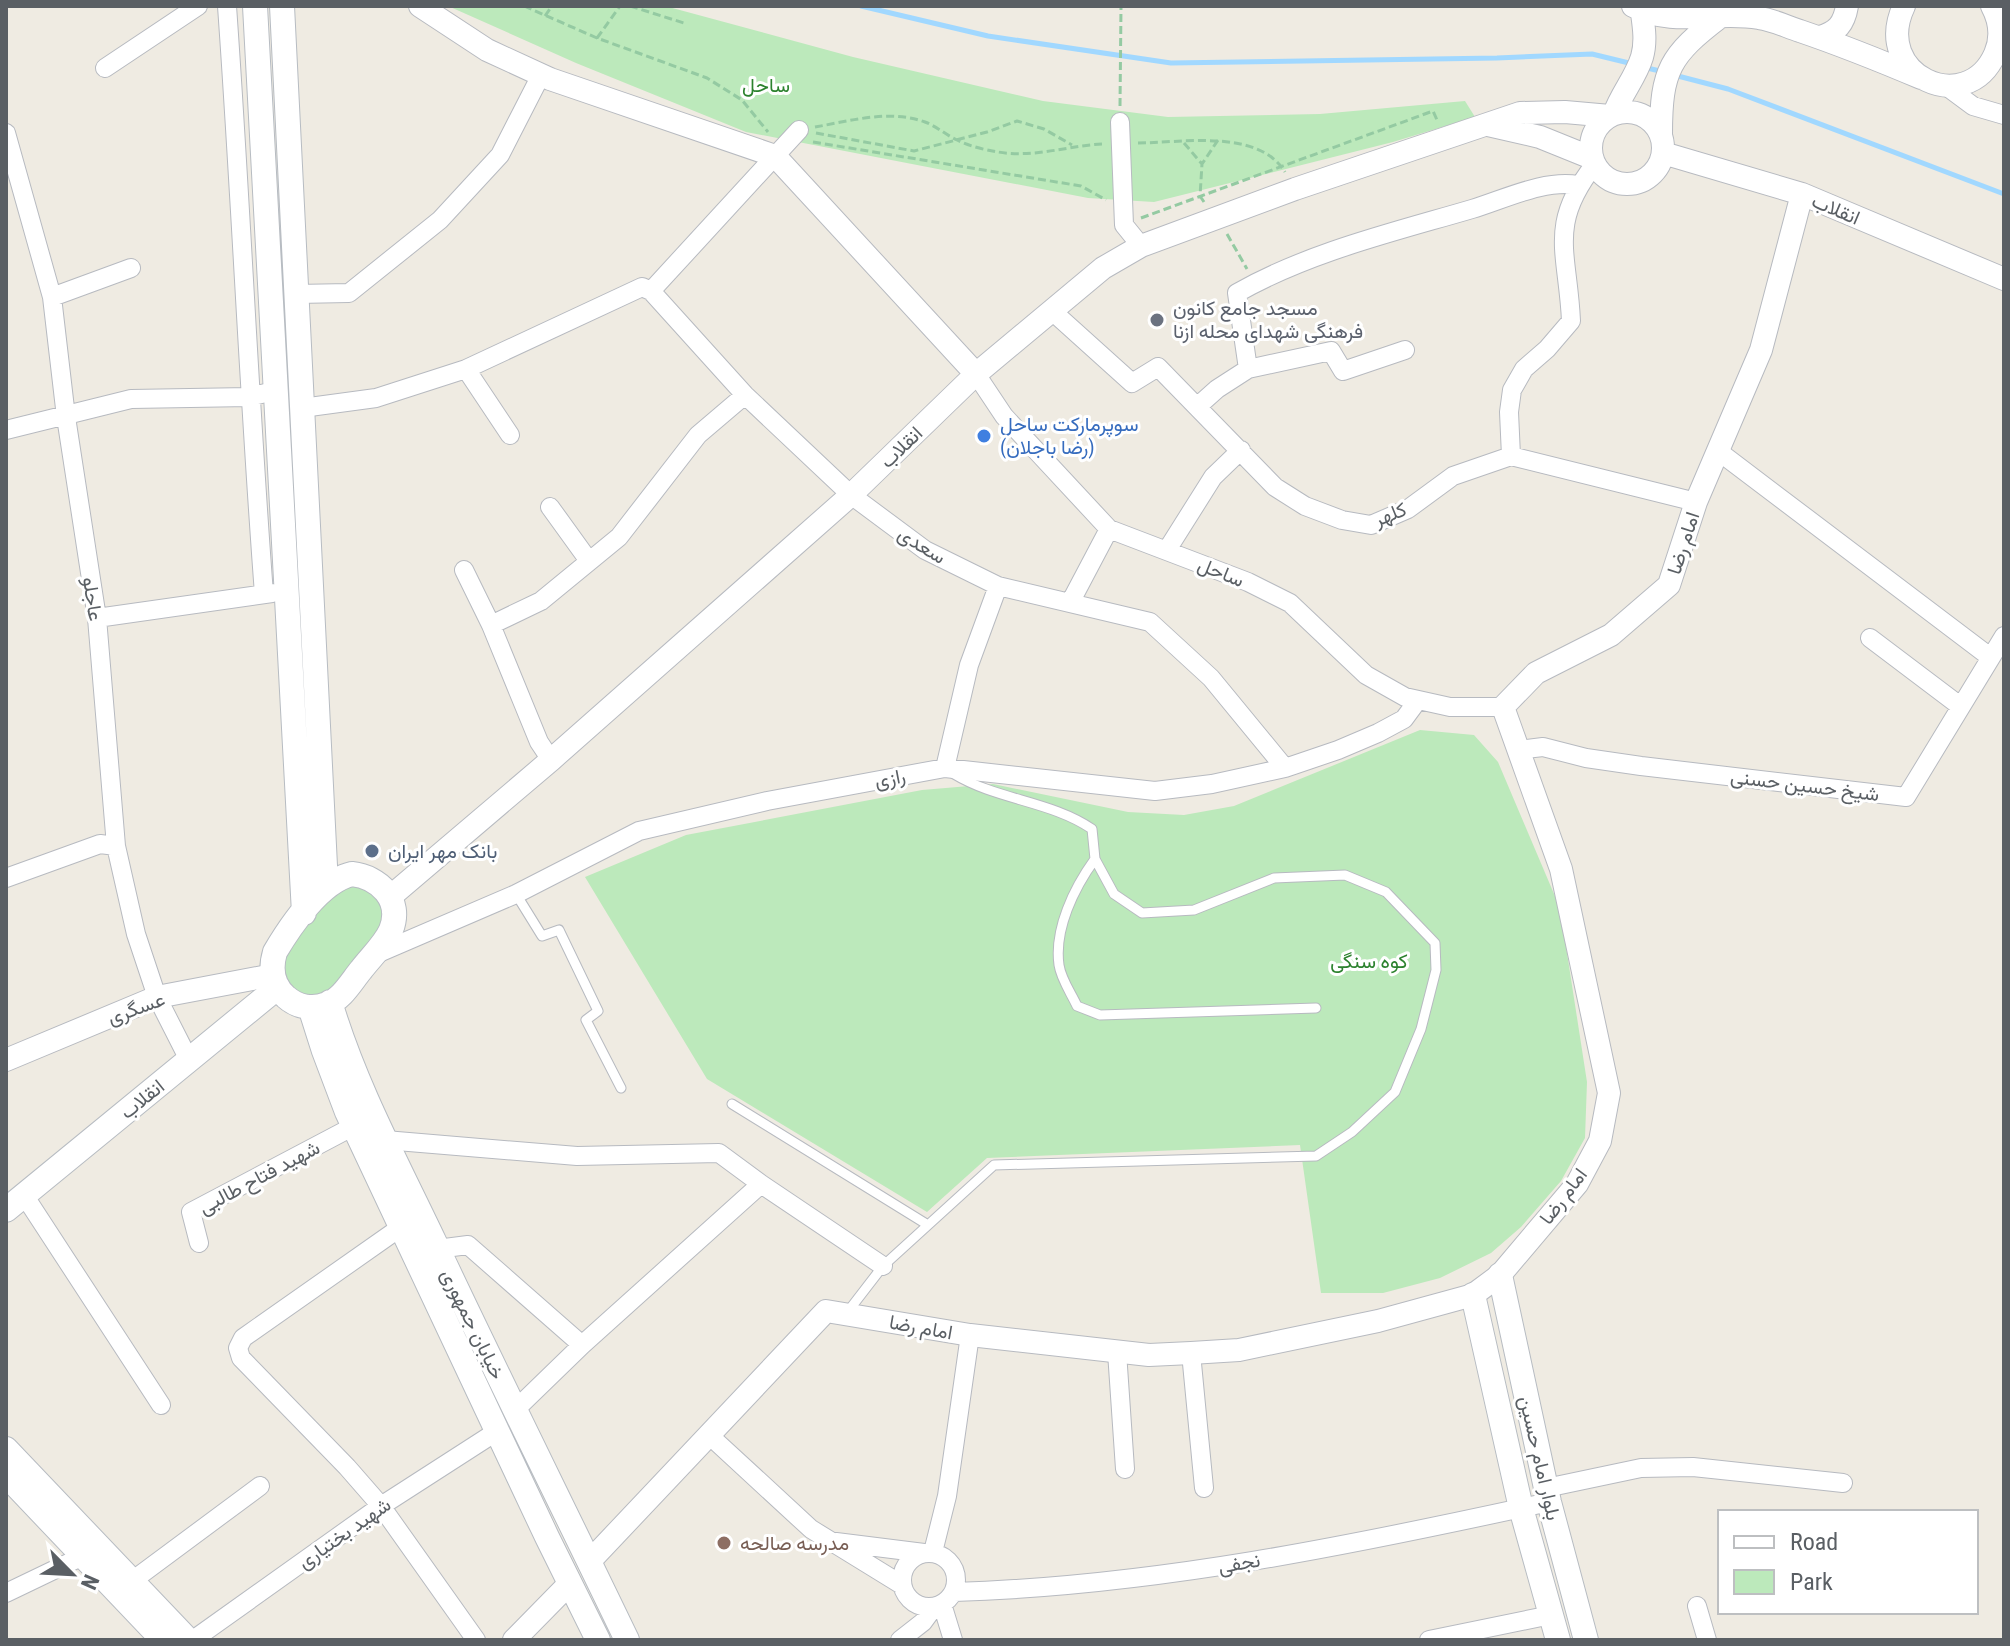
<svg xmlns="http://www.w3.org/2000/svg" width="2010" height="1646" viewBox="0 0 2010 1646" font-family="'Roboto Condensed',Vazirmatn,sans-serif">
<rect width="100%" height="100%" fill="#efebe2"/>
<path fill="#bce9bb" d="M 448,6 L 665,6 L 853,57 L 1043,101 L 1168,117 L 1320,114 L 1465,101 L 1475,117 L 1393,142 L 1154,202 L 1088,198 L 746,132 L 576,63 Z
M 1420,730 L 1474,735 L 1498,762 L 1560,908 L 1587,1082 L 1585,1138 L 1561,1181 L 1521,1227 L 1491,1253 L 1440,1278 L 1383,1293 L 1321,1293 L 1300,1145 L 987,1158 L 927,1212 L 707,1079 L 585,877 L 686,835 L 922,790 L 993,784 L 1128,812 L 1184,815 L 1234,806 Z
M 343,885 L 369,888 L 384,909 L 382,926 L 330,992 L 305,997 L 285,981 L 284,955 L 329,896 Z"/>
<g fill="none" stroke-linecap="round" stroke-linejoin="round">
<path stroke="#a1d8ff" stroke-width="5" d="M 861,6 L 988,36 L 1171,63 L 1497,58 L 1592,54 L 1633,64
M 1643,67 L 1664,72
M 1674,75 L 1728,89 L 2004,194"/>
<defs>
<path id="service" d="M 1095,859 C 1074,888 1054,929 1059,965 C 1061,979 1071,993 1077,1006 L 1100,1015 L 1316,1008
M 516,894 L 542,936 L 559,930 L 598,1011 L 586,1020 L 621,1088
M 732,1104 L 928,1225
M 846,1314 L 883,1266 L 994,1165 L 1316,1156 L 1352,1132 L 1395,1092 L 1421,1029 L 1436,970 L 1435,943 L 1386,892 L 1345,875 L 1274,878 L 1194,910 L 1142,913 L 1114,894 L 1095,859 L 1092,829 C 1051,801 997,800 954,774"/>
<path id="minor" d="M 227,6 C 241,202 249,398 264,594
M 105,68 L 198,6
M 1946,86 L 1973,106 L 2004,115
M 1120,122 L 1124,225 L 1141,246
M 6,133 L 52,297 L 66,417 L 97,618 L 116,846 L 136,934 L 157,997 L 189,1060
M 651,291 L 799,130
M 296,294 L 349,293 L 440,220 L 500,155 L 541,75
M 52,297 L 131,268
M 1051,310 L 1132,383 L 1158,367 L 1275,487 L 1305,506 L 1342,520 L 1371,525 L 1408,509 L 1453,476 L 1511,456
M 466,369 L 510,435
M 1248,369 L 1237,293 C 1309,252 1394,232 1472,209 C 1505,199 1545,179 1578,185
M 976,374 L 1004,416 L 1109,529 L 1248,582 L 1290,603 L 1366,675 L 1405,697 L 1450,707 L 1503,707
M 1198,406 L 1217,389 L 1248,369 L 1331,351 L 1343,371 L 1405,350
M 302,408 L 376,398 L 466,369 L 642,287 L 651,291 L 745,395 L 851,495 L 925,550 L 998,586
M 6,430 L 131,399 L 249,397 L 274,391
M 1718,451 L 1990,657
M 1511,456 L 1509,412 L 1512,390 L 1524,369 L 1547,349 L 1571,321 C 1568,252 1547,225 1595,164
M 1511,456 L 1696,502
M 550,507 L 589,561
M 1167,550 L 1213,477 L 1241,450
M 464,570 L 491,625 L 539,742 L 551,760
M 1071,601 L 1109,529
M 97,618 L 272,593
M 491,625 L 541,601 L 619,537 L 698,435 L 745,395
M 1870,638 L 1960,706
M 1518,750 L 1543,747 L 1586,758 L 1641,766 L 1906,797 L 2004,636
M 945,768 L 969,665 L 998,586 L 1150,622 L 1211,678 L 1285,768
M 6,878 L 100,844 L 116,846
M 374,955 L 516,894 L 639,831 L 767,801 L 945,768 L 1155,791 L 1212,784 L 1285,768 L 1338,750 L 1378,733 L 1404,719 L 1418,700
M 385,1140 L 577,1156 L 719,1153 L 761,1184 L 883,1266
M 24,1195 L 161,1405
M 401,1227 L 243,1338 L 238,1348 L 241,1358 L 347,1467 L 381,1506 L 476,1640
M 199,1243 L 191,1212 L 354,1126
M 437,1249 L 468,1245 L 582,1345
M 1117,1352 L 1125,1469
M 1191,1353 L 1204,1488
M 515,1410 L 582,1345 L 761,1184
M 709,1435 L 811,1529 L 902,1585
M 1546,1488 L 1641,1468 L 1693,1467 L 1843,1483
M 836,1542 L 924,1553
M 933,1552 L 947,1496 L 970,1335
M902 1580a27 27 0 1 1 54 0a27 27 0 1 1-54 0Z
M 132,1581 L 260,1486
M 954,1592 C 1154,1586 1353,1545 1549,1502
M 6,1593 L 83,1556
M 942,1604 L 953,1640
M 1697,1606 L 1707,1640
M 193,1640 L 381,1506 L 499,1430
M 900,1640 L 923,1622 L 934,1607
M 1429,1640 L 1551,1615"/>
<path id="tertiary" d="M 420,6 L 487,50 L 550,79 L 775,156 L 976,374
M 1633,6 C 1674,28 1716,10 1759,18 C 1774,20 1787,27 1800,31 C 1841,45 1881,61 1921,78
M 1904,6 C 1871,76 1967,118 1995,54 C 2002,38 2000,21 1992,6
M 1820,37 C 1837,32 1844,24 1847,6
M1591 148a36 36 0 1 1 72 0a36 36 0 1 1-72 0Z
M 1614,114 C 1621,94 1636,77 1642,57 C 1647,40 1643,22 1641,6
M 1488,125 L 1540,137 L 1592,158
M 1661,134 C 1661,70 1670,55 1720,17
M 1663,153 L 1802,194 L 2004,279
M 390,897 L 551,760 L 851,495 L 976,374 L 1103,268 L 1141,246 L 1295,189 L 1520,113 L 1565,112 L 1610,116
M 6,1060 L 157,997 L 273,975
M 589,1562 L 826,1311 L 970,1335 L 1149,1355 L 1191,1353 L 1239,1350 L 1378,1321 L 1473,1295 L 1500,1275 L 1577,1184 L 1600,1141 L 1609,1093 L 1561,869 L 1503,707 L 1536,673 L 1611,635 L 1669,585 L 1696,502 L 1761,350 L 1802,194
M 514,1640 L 570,1583"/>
<path id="secondary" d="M 255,6 L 304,913
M 282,6 L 326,886
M 352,874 C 379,877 403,900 391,930 C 385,944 371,957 361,970 C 351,982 342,999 327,1004 C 313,1010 297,1007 286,997 C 272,985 270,969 275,952 C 291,925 321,881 352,874 Z
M 330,1002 C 355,1086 397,1163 434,1241 C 497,1375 563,1507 627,1640
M 310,1007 L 324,1051 L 347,1112 L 547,1537 L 598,1640
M 6,1210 L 278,987
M 1500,1275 L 1549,1502 L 1586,1640
M 1473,1295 L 1521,1508 L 1558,1640
M 6,1449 L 188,1640
M 6,1475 L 163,1640"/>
</defs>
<use href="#service" stroke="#b7bac0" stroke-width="11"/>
<use href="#minor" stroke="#b7bac0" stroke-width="20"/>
<use href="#tertiary" stroke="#b7bac0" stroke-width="24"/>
<use href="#secondary" stroke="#b7bcc2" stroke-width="26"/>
<path stroke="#94caa2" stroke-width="3" stroke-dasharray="8 4" stroke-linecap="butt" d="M 524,6 L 597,38 L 707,78 L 742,100 L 768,132
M 630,6 L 684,23
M 545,16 L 552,6
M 597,38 L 620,6
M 1120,106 L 1121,6
M 815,127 C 850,121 890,109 925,122 C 936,126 946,135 957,140 C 969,146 985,150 998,152 C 1034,158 1067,146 1102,144
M 816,133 L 914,151 L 987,132 L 1017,121 L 1044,129 L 1072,145
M 813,142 L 1081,186 L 1106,200
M 1138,143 C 1180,143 1258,128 1285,172
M 1184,143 L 1202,164
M 1204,202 L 1200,196 L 1202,164 L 1218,140
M 1141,218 L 1433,111 L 1437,120
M 1227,234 L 1247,269"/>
<use href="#service" stroke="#fff" stroke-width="9"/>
<use href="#minor" stroke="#fff" stroke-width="18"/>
<use href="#tertiary" stroke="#fff" stroke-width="22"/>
<use href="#secondary" stroke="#fff" stroke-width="24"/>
</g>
<circle fill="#6b7280" stroke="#fff" stroke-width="3" cx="1157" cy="320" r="8"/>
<circle fill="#3f7fe0" stroke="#fff" stroke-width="3" cx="984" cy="436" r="8"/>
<circle fill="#5c6f8a" stroke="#fff" stroke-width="3" cx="372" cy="851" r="8"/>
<circle fill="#8d6e63" stroke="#fff" stroke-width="3" cx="724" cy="1543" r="8"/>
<g text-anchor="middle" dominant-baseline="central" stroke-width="6" stroke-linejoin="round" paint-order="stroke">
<g font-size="20" fill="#2c822e" stroke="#fff">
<text x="766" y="85">ساحل</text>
<text x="1369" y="961">کوه سنگی</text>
</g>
<g font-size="20" fill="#5a5f64" stroke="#fff">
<text transform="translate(1836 209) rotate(23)">انقلاب</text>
<text transform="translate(901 447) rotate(-44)">انقلاب</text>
<text transform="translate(1390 514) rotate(-22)">کلهر</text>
<text transform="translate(1683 543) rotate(-72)">امام رضا</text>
<text transform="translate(922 545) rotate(32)">سعدی</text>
<text transform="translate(1221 572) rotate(22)">ساحل</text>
<text transform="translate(93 599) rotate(82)">عاجلو</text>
<text transform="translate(890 778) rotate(-11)">رازی</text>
<text transform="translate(1805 785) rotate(7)">شیخ حسین حسنی</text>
<text transform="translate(136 1008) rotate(-20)">عسگری</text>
<text transform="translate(142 1099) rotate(-39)">انقلاب</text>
<text transform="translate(259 1177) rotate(-28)">شهید فتاح طالبی</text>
<text transform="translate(1563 1196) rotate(-53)">امام رضا</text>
<text transform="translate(473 1324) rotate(64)">خیابان جمهوری</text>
<text transform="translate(921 1327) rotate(10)">امام رضا</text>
<text transform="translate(1540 1458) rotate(77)">بلوار امام حسین</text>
<text transform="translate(344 1533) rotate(-35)">شهید بختیاری</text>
<text transform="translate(1239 1563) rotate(-10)">نجفی</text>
</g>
<g font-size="20" fill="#5b616d" stroke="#fff" text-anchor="start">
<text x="1173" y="308">مسجد جامع کانون<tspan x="1173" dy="23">فرهنگی شهدای محله ازنا</tspan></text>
</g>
<g font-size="20" fill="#366cbe" stroke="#fff" text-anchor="start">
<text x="1000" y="424">سوپرمارکت ساحل<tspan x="1000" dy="23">(رضا باجلان)</tspan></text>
</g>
<g font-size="20" fill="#4e5e75" stroke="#fff" text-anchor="start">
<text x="388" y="851">بانک مهر ایران</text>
</g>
<g font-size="20" fill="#785e54" stroke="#fff" text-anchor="start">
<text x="740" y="1543">مدرسه صالحه</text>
</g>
</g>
<rect width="2010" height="1646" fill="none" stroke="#5a5f64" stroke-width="16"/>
<rect x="1718" y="1510" width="260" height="104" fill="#ffffff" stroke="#bdbfc1" stroke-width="2"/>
<rect x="1734" y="1536" width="40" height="12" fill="#ffffff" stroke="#bdbfc1" stroke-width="2"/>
<text x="1790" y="1550" font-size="24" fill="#5a5f64">Road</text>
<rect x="1734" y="1570" width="40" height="24" fill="#bce9bb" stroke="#bdbfc1" stroke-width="2"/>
<text x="1790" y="1590" font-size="24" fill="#5a5f64">Park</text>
<g transform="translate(72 1574) rotate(114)" stroke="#ffffff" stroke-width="6" paint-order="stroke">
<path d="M0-6L14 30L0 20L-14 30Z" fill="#5a5f64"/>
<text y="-12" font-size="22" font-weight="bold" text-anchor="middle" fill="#5a5f64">N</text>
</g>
</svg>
